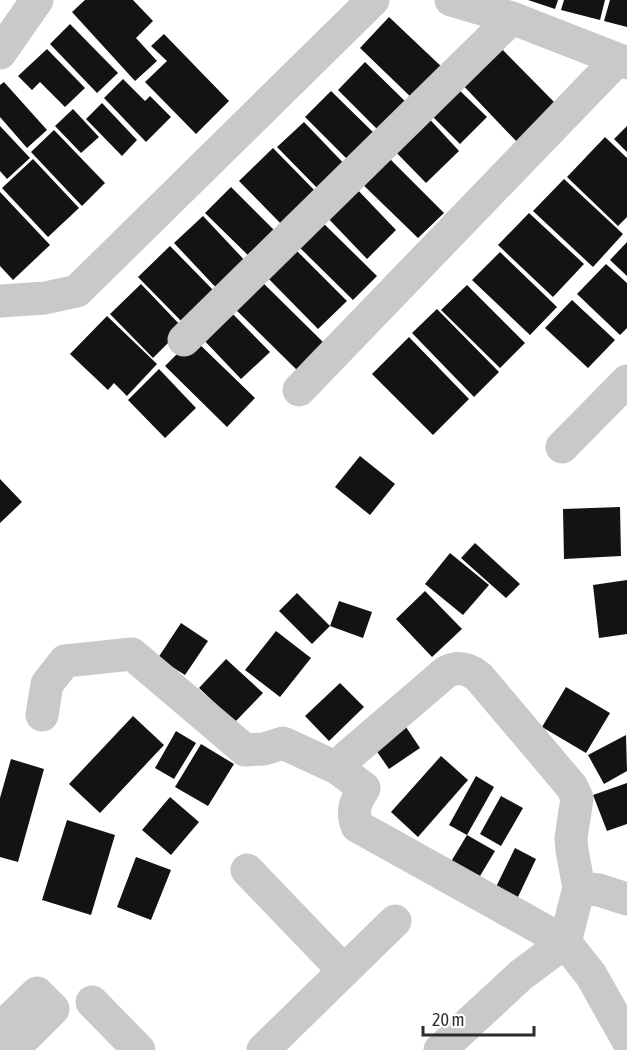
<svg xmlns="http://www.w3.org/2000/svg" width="627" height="1050" viewBox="0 0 627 1050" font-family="'Asap Condensed',sans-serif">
<rect width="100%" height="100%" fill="#fff"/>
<path fill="#131313" d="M 85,0 L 133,0 L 153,21 L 136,38 L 157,61 L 135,81 L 72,12 Z
M 528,0 L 558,0 L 555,9 Z
M 564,0 L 605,0 L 600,20 L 561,10 Z
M 610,0 L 627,0 L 627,27 L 604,21 Z
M 389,17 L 445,70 L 415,101 L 360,48 Z
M 70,24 L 118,73 L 97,93 L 50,44 Z
M 164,34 L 229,101 L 196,134 L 145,82 L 167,61 L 151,46 Z
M 496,43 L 556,104 L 517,142 L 458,80 Z
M 47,49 L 85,88 L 65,107 L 40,82 L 32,90 L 18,76 Z
M 365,62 L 409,105 L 381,133 L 338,90 Z
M 123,79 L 145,101 L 150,96 L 171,117 L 146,142 L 104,98 Z
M 4,82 L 47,130 L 27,148 L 0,117 L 0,85 Z
M 454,85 L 487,117 L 460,144 L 427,111 Z
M 331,91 L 378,137 L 352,164 L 305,117 Z
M 102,103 L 137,140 L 122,156 L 86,119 Z
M 73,109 L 99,137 L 81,153 L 55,126 Z
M 423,112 L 459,151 L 426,183 L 389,145 Z
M 304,122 L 351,171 L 325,196 L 277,147 Z
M 0,126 L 30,158 L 7,179 L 0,171 Z
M 627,126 L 627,152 L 614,139 Z
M 54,130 L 105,183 L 82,206 L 31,152 Z
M 605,137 L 627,158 L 627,217 L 618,226 L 567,177 Z
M 273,148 L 319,195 L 285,228 L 239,181 Z
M 381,150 L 444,213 L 418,238 L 355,177 Z
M 33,159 L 79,208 L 48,237 L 2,188 Z
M 564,179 L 623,234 L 593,267 L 533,211 Z
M 353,185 L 396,230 L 367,259 L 324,214 Z
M 231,187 L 282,238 L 257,264 L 205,213 Z
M 0,192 L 50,245 L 13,280 L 0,266 Z
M 529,213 L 584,264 L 553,297 L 498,245 Z
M 203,216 L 250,266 L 222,294 L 174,243 Z
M 316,216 L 377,276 L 353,300 L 292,240 Z
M 627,242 L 627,276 L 610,260 Z
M 290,244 L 347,301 L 318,329 L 262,272 Z
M 170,246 L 217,294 L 185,325 L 138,277 Z
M 500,252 L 557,307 L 530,335 L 472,280 Z
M 606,264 L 627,283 L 627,328 L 620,335 L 577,294 Z
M 255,275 L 324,343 L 297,370 L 229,303 Z
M 141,284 L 183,328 L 153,358 L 110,314 Z
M 467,285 L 525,343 L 500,368 L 441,310 Z
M 572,300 L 615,340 L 588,368 L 545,328 Z
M 227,308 L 270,352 L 241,379 L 199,335 Z
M 437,309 L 499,372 L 474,397 L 412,333 Z
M 107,316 L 157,364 L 127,396 L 114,383 L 108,390 L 70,354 Z
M 409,337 L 469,399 L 433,435 L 372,374 Z
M 193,338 L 255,398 L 227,427 L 165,366 Z
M 159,369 L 196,408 L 165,438 L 128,400 Z
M 360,456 L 395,484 L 370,515 L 335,487 Z
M 0,479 L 22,502 L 0,523 Z
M 620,507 L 621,556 L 564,559 L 563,509 Z
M 475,543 L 520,584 L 506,598 L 461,558 Z
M 450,553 L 489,585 L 463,615 L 425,584 Z
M 627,580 L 627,634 L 599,638 L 593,585 Z
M 425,591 L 462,629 L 432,657 L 396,619 Z
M 297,593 L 330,626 L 312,644 L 279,611 Z
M 339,601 L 372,612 L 363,638 L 330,626 Z
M 181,623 L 208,641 L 185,675 L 158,658 Z
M 276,631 L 311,658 L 280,697 L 245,670 Z
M 226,659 L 263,693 L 235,722 L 199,688 Z
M 340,683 L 364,707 L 329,741 L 305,716 Z
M 566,687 L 610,713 L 586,753 L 542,727 Z
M 133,716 L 164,745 L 100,813 L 69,784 Z
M 402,721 L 420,748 L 389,769 L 371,743 Z
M 176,731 L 196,743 L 174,779 L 155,768 Z
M 626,735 L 627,771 L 604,784 L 588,755 Z
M 201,744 L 234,764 L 208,806 L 175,787 Z
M 441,756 L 468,780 L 418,837 L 391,812 Z
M 11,759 L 44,769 L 18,862 L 0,857 L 0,798 Z
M 476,776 L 494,787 L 467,835 L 449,825 Z
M 627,783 L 627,824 L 607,831 L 593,795 Z
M 501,796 L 523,808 L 501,846 L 480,834 Z
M 170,797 L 199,822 L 171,855 L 142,830 Z
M 67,820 L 115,835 L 91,915 L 42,900 Z
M 467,835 L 495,851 L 477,881 L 449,865 Z
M 515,848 L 536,859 L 517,899 L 495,889 Z
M 136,857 L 171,870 L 151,920 L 117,907 Z"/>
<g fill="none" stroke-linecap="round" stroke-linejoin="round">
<path stroke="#c9c9c9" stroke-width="33" d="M 451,0 L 512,18 L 627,63
M 0,53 L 37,0
M 0,301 L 45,298 L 77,291 L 373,0
M 184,340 L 512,18
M 299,390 L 617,60
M 562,447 L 627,381
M 42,715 L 47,684 L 65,661 L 132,654 L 245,750 L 264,749 L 283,743 L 337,768 L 364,788 C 356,801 351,810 357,826 L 565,942 L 591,975 L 627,1039
M 337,768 L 348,756 L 446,672 C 458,666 468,668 479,677 L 572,787 L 577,798 L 571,838 L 572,850 L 579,888 L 565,942 L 521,975 L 440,1050
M 247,870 L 344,971
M 579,888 L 599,890 L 627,899
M 92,1002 L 139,1050
M 0,1029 L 37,993 L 53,1009 L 12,1050
M 263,1050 L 395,921"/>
</g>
<path d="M423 1026v9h111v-9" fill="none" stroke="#2c2c2c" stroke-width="3"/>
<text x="432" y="1026" font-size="18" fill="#2c2c2c" stroke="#ffffff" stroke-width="4.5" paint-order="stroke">20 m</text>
</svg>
